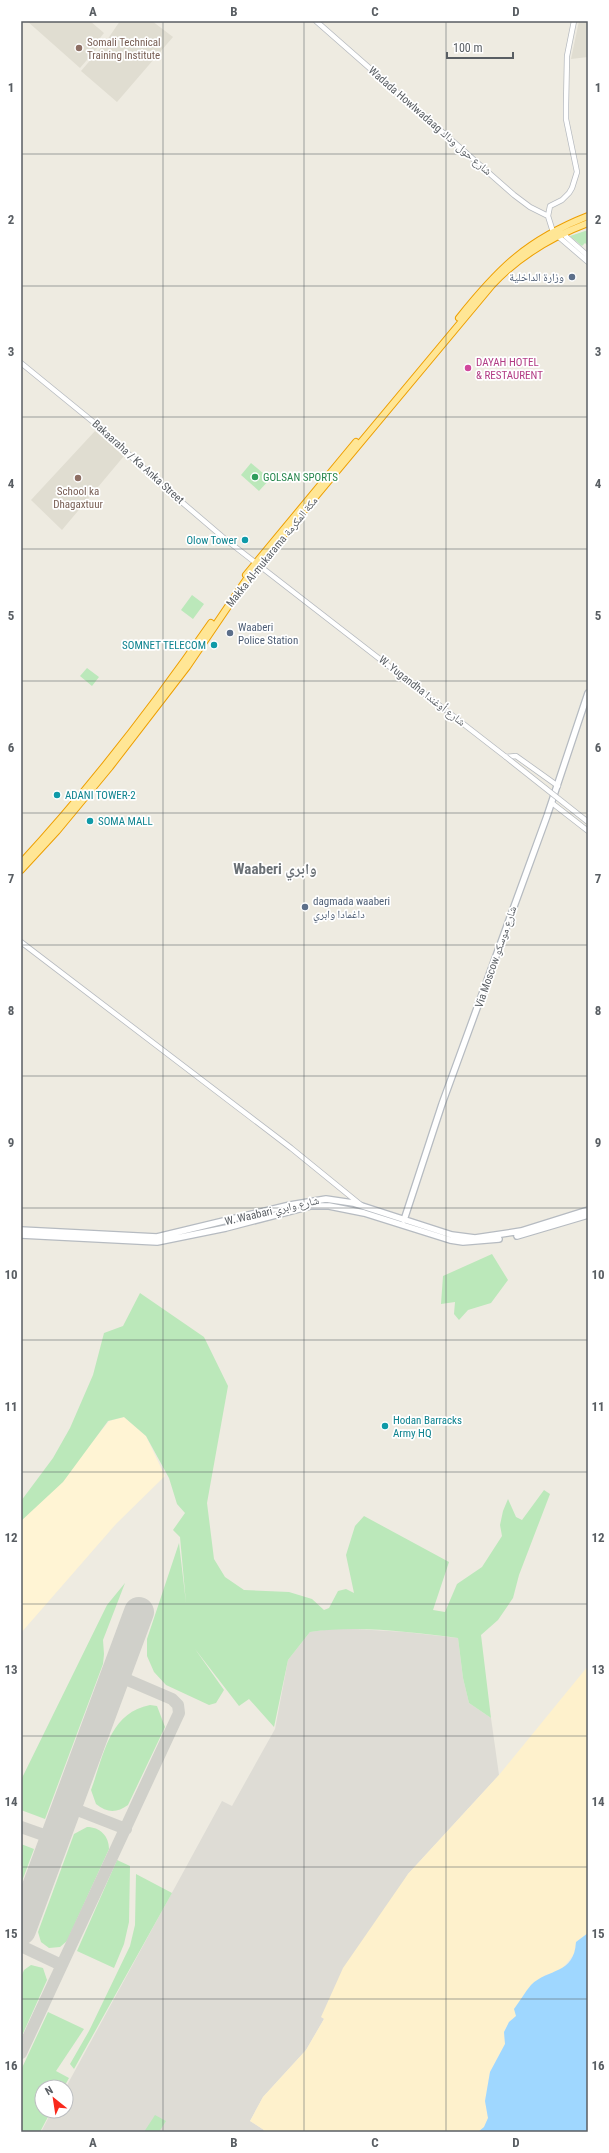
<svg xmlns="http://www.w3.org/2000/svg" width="609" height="2153" viewBox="0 0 609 2153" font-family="'Roboto Condensed','Noto Naskh Arabic',sans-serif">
<rect width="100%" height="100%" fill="#eeebe1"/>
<path fill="#fff4d4" d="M 124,1417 L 146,1436 L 165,1476 L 116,1524 L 21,1633 L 21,1521 L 89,1446 L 109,1421 Z"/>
<path fill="#dedcd5" d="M 338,1628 L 405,1632 L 458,1638 L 463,1678 L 469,1703 L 491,1718 L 499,1775 L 408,1874 L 306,2050 L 263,2097 L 250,2121 L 264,2130 L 263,2132 L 41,2132 L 52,2111 L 66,2111 L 66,2087 L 222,1801 L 232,1806 L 275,1729 L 288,1660 L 310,1632 Z"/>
<path fill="#e0ddd1" d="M 27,21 L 90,21 L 104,33 L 96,43 L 99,46 L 80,68 Z
M 120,21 L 152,21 L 173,37 L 117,102 L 81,71 L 105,43 Z
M 579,21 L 588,21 L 588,57 L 571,59 Z
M 95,431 L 124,456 L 62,530 L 31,500 Z"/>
<path fill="#bbe8ba" d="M 588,230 L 588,246 L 585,243 L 582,246 L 570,236 Z
M 251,463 L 270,479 L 259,491 L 241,475 Z
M 192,595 L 204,604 L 193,619 L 181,610 Z
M 87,668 L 99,677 L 92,686 L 80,676 Z
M 492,1254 L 508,1280 L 491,1303 L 468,1310 L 459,1320 L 454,1314 L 455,1302 L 441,1304 L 443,1276 Z
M 140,1293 L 204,1337 L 228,1386 L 207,1503 L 214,1559 L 225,1577 L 244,1590 L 289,1592 L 312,1599 L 324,1610 L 329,1608 L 338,1591 L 346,1589 L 354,1593 L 346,1555 L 355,1526 L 364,1516 L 449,1562 L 433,1610 L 445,1612 L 457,1584 L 482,1567 L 502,1536 L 500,1525 L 503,1511 L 508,1499 L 516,1517 L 522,1520 L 544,1490 L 550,1494 L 519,1575 L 513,1598 L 498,1620 L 481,1635 L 491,1718 L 469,1703 L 463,1678 L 458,1638 C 409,1632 359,1625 310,1632 L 288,1660 L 274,1727 L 249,1699 L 239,1706 L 195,1649 L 186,1603 L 180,1537 L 173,1530 L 185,1513 L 177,1504 L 169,1478 L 146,1436 L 124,1417 L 108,1421 L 63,1482 L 21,1521 L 21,1501 L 53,1458 L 70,1428 L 93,1375 L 104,1333 L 123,1326 Z
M 179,1543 L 186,1603 L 195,1649 L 224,1690 L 216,1703 L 209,1705 L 166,1685 L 154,1672 L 147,1656 L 147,1639 Z
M 125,1583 L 103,1640 L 104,1654 L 103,1664 L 45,1819 L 21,1810 L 21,1780 L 107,1605 Z
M 150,1705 L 157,1706 L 165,1727 L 128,1805 C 117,1813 107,1813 96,1804 L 91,1790 C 104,1755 109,1713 150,1705 Z
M 87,1827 C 100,1827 109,1836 109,1849 L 67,1941 L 60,1947 L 49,1948 L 41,1942 L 38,1932 L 74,1834 Z
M 21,1844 L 34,1849 L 21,1884 Z
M 117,1860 L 130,1866 L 129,1922 L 124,1944 L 114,1968 L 77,1951 Z
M 136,1874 L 172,1893 L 74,2069 L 70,2064 L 89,2031 L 130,1946 L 135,1925 Z
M 31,1965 L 43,1968 L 47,1980 L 21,2038 L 21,1977 L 24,1970 Z
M 48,2012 L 84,2029 L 56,2071 L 69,2078 L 64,2087 L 42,2087 L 42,2111 L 51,2111 L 40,2132 L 21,2132 L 21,2070 Z
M 155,2115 L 166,2121 L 159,2132 L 144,2132 Z"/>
<path fill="#fef1cc" d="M 588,1666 L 588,1933 L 576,1942 L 575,1953 L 560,1971 L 545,1975 L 516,2016 L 509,2022 L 504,2032 L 505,2044 L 490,2072 L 485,2101 L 488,2118 L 484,2128 L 478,2132 L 263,2132 L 264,2130 L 250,2121 L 263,2097 L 306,2050 L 324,2019 L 321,2017 L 343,1968 L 408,1874 L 499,1775 Z"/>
<path fill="#9fd7ff" d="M 588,1933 L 588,2132 L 478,2132 L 484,2127 L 488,2118 L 485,2101 L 490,2072 L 505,2044 L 504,2032 L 509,2022 L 516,2016 L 514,2009 C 520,2001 525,1992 531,1985 C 548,1968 574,1975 576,1942 Z"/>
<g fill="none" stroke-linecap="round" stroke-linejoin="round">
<path stroke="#d0d0ca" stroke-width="12" d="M 67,1806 L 126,1829
M 21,1827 L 55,1839
M 21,1946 L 57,1963
M 21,2053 L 179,1713 L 178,1705 L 172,1699 L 116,1675"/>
<path stroke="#d0d0ca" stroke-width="30" d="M 21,1930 L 139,1612"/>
<defs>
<path id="tertiary" d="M 316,21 L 514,195 L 530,207 L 548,216
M 548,216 L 550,206 L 562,200 L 569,193 L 572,188 L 577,172 L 566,119 L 566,105 L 567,56 L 574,21
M 548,216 L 553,232 L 588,262
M 562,233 L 588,256
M 21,363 L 97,425 L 163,486 L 225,539 L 506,757 L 516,756 L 558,786
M 552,803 L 588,831
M 21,942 L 291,1148 L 361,1205"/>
<path id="secondary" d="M 404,1220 L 442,1104 L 547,816 L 588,693
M 21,1230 L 157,1237 L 290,1205 L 326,1199 L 353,1203 L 452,1235 L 475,1238 L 521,1231 L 588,1210
M 21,1235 L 157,1242 L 226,1228 L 311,1206 L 329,1206 L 364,1213 L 450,1240 L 463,1242 L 499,1239
M 517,1236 L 588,1215"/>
<path id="trunk" d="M 459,318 C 499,268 527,240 588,216
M 246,575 L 356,442
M 21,863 C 90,788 153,707 211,623
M 21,870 L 57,831 L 110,767 L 187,667 L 246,580 L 492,285 C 519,256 551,237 588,223"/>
</defs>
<use href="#tertiary" stroke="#b6babf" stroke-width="6"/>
<use href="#secondary" stroke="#b6bbc1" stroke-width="8"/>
<use href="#trunk" stroke="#ee9f00" stroke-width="8"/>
<use href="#tertiary" stroke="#fff" stroke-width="4.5"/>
<use href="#secondary" stroke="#fff" stroke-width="5.5"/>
<use href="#trunk" stroke="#ffe695" stroke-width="6"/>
<defs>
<path id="tertiary-bridge" d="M 506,757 L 588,822"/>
</defs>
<use href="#tertiary-bridge" stroke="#b6babf" stroke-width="6" stroke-linecap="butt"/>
<use href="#tertiary-bridge" stroke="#fff" stroke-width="4.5"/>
</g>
<path fill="none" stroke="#595e63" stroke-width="1" stroke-opacity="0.55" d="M 163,21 L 163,2132M 304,21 L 304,2132M 446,21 L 446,2132M 21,154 L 588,154M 21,286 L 588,286M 21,417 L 588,417M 21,549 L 588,549M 21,681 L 588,681M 21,813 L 588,813M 21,945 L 588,945M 21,1076 L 588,1076M 21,1208 L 588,1208M 21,1340 L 588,1340M 21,1472 L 588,1472M 21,1604 L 588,1604M 21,1736 L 588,1736M 21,1867 L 588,1867M 21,1999 L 588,1999"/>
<g fill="#8d6e63" stroke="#fff" stroke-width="1.5">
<circle cx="79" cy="48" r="4"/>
<circle cx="78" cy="478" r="4"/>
</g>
<g fill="#5c6f8a" stroke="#fff" stroke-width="1.5">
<circle cx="572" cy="277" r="4"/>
<circle cx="230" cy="633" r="4"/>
<circle cx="305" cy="907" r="4"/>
</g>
<circle fill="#d1479c" stroke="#fff" stroke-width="1.5" cx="468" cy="368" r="4"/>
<circle fill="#2e9e5b" stroke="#fff" stroke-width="1.5" cx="255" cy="477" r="4"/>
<g fill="#0f9aa8" stroke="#fff" stroke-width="1.5">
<circle cx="245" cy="540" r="4"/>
<circle cx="214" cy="645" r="4"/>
<circle cx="57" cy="795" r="4"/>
<circle cx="90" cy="821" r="4"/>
<circle cx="385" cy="1426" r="4"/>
</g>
<g text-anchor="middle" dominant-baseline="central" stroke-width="3.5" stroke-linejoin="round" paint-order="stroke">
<g font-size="11" fill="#785e54" stroke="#fff" text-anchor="start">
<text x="87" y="42">Somali Technical<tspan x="87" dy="13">Training Institute</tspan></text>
<text x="78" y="491" text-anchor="middle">School ka<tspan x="78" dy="13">Dhagaxtuur</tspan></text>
</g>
<g font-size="11" fill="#595e63" stroke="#fff">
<text transform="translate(430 121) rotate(41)">Wadada Howlwadaag شارع حول وداك</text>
<text transform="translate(138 462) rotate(42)">Bakaaraha / Ka Anka Street</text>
<text transform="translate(272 552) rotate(-51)">Makka Al-mukarama مكة المكرمة</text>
<text transform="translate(422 691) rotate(38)">W. Yugandha شارع أوغندا</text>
<text transform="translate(496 957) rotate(-71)">Via Moscow شارع موسكو</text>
<text transform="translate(272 1211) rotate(-13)">W. Waabari شارع وابري</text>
</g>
<g font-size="11" fill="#4e5e75" stroke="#fff" text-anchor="start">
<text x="564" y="277" text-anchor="end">وزارة الداخلية</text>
<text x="238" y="627">Waaberi<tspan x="238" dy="13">Police Station</tspan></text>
<text x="313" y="901">dagmada waaberi<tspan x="313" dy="13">داغمادا وابري</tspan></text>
</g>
<g font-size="11" fill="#b23c85" stroke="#fff" text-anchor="start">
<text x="476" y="362">DAYAH HOTEL<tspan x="476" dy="13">&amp; RESTAURENT</tspan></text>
</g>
<g font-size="11" fill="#27864d" stroke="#fff" text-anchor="start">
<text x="263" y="477">GOLSAN SPORTS</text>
</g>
<g font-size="11" fill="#0d838f" stroke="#fff" text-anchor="start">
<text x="237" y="540" text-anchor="end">Olow Tower</text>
<text x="206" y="645" text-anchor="end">SOMNET TELECOM</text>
<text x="65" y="795">ADANI TOWER-2</text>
<text x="98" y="821">SOMA MALL</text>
<text x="393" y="1420">Hodan Barracks<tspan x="393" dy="13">Army HQ</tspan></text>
</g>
<g font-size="15" font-weight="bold" fill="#6a7075" stroke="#fff">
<text x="275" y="869">Waaberi وابري</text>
</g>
</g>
<rect width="609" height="2153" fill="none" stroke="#ffffff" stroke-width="44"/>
<g transform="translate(54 2099) rotate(330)"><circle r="19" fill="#ffffff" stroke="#bdbfc1"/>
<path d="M0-3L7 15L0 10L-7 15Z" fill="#f9291c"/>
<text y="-6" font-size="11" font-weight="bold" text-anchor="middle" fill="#595e63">N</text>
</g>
<path d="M447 52v6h66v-6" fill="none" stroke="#595e63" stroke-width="2"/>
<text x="453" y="52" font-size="12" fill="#595e63" stroke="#ffffff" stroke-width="3" paint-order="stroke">100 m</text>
<rect x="22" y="22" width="565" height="2109" fill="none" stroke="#595e63" stroke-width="1.5"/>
<g font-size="13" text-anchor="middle" font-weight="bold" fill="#595e63">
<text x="93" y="16">A</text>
<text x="234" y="16">B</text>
<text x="375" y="16">C</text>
<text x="516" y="16">D</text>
<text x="11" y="92">1</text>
<text x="598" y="92">1</text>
<text x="11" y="224">2</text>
<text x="598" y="224">2</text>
<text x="11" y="356">3</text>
<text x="598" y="356">3</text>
<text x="11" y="488">4</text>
<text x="598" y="488">4</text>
<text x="11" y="620">5</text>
<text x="598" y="620">5</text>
<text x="11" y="752">6</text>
<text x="598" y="752">6</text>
<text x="11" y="883">7</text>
<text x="598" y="883">7</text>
<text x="11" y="1015">8</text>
<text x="598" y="1015">8</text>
<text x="11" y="1147">9</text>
<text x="598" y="1147">9</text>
<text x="11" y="1279">10</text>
<text x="598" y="1279">10</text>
<text x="11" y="1411">11</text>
<text x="598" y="1411">11</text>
<text x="11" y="1542">12</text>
<text x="598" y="1542">12</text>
<text x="11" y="1674">13</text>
<text x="598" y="1674">13</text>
<text x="11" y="1806">14</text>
<text x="598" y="1806">14</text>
<text x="11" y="1938">15</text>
<text x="598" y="1938">15</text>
<text x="11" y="2070">16</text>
<text x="598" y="2070">16</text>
<text x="93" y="2147">A</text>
<text x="234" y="2147">B</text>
<text x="375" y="2147">C</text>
<text x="516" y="2147">D</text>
</g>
</svg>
